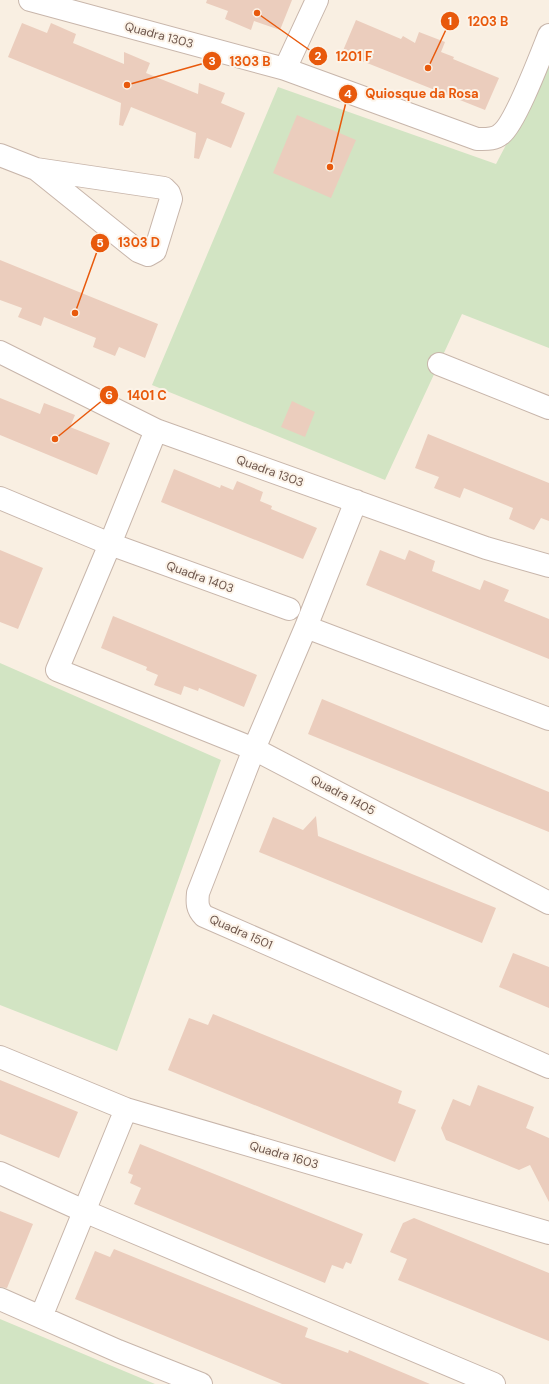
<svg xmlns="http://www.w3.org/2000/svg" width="549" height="1384" viewBox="0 0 549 1384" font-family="'DM Sans',sans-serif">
<rect width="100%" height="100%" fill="#f9efe2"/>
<path fill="#d2e4c3" d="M 549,63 L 549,348 L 462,314 L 385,480 L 152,385 L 278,87 L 496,164 Z
M 0,663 L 221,760 L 117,1051 L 0,1005 Z
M 0,1319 L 155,1384 L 0,1384 Z"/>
<path fill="#ebcdbd" d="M 207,0 L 292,0 L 280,30 L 254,21 L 251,30 L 225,19 L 228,11 L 206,3 Z
M 356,20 L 401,39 L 403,36 L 415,43 L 419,32 L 445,42 L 441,52 L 454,57 L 453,59 L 499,78 L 485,110 L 342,53 Z
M 22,23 L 47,33 L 51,23 L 76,34 L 73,43 L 124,64 L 124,52 L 150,63 L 146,73 L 198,94 L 199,83 L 225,93 L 221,103 L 245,113 L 231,148 L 207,138 L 199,159 L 194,158 L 196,133 L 131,107 L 123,126 L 119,125 L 121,103 L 8,57 Z
M 297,115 L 356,140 L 331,198 L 273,173 Z
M 0,260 L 158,324 L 145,358 L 119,347 L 115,356 L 93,347 L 96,338 L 44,317 L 41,326 L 18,317 L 22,308 L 0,300 Z
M 0,398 L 40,414 L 44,403 L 75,415 L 70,427 L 110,443 L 97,475 L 0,435 Z
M 292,401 L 315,412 L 305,437 L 281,427 Z
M 428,434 L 549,483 L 549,521 L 541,518 L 534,530 L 509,519 L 513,508 L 464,488 L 460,498 L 434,488 L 439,477 L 415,468 Z
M 174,469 L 220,488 L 221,485 L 233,490 L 237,481 L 263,492 L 260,501 L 272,506 L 271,509 L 317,528 L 303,559 L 161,502 Z
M 0,550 L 43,568 L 18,629 L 0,622 Z
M 380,550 L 405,560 L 409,550 L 435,561 L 432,571 L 480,590 L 484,580 L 509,590 L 504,601 L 549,619 L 549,659 L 366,585 Z
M 113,616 L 257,675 L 244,707 L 199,688 L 198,691 L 184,686 L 181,695 L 154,685 L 158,675 L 146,670 L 147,667 L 101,648 Z
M 322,699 L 549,792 L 549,832 L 308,734 Z
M 316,816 L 318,836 L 496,908 L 482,943 L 259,852 L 273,817 L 303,830 Z
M 513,953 L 549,967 L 549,1008 L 499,987 Z
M 213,1014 L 402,1091 L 398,1103 L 416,1110 L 395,1162 L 168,1070 L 189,1018 L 208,1025 Z
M 0,1080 L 78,1112 L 59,1158 L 0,1134 Z
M 478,1085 L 534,1107 L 526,1128 L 549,1138 L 549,1202 L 530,1165 L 519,1170 L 446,1140 L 441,1128 L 453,1099 L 470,1106 Z
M 140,1144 L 363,1234 L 351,1264 L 346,1262 L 343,1269 L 332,1265 L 325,1283 L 134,1204 L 141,1188 L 130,1183 L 133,1175 L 128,1173 Z
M 0,1211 L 33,1224 L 7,1288 L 0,1287 Z
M 414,1218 L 549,1273 L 549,1341 L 398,1280 L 407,1259 L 390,1252 L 403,1223 Z
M 114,1249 L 308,1328 L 305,1337 L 348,1353 L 349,1350 L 430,1384 L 282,1384 L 75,1299 L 95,1251 L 110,1257 Z"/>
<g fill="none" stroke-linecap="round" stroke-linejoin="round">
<defs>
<path id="minor" d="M 30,0 L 285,69 L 477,139 C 486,139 494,140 501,134 C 515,124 541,55 549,35
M 285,69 L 317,0
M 0,155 L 36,169 L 164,188 L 169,193 L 171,199 L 155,251 L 148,255 L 138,251 L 36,169
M 0,352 L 156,430 L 486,548 L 549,566
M 439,364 L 549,408
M 0,498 L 110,544 L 156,430
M 356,501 L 306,627 L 254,749 L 198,893 C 197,903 197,909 204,916 L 549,1067
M 289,609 L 110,544 L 57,670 L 254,749 L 549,903
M 306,627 L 549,719
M 0,1057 L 126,1109 L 549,1233
M 0,1173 L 84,1211 L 494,1384
M 0,1299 L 118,1351 L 201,1384
M 41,1317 L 126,1109"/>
</defs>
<use href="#minor" stroke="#c8b6ab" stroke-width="24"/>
<use href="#minor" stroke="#fff" stroke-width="22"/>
</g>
<g text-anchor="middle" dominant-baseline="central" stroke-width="4" stroke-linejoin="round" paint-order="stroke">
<g font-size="12" fill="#6d564c" stroke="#fcf3e8">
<text transform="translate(159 35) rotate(15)">Quadra 1303</text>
<text transform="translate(270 471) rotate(20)">Quadra 1303</text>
<text transform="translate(200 577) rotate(20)">Quadra 1403</text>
<text transform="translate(343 795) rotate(28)">Quadra 1405</text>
<text transform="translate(241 932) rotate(24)">Quadra 1501</text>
<text transform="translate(284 1155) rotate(16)">Quadra 1603</text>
</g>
</g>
<path fill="none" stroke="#e8590c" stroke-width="1.5" d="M428 68L450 21M257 13L318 56M127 85L212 61M330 167L348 94M75 313L100 243M55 439L109 395"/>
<g fill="#e8590c" stroke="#fcf3e8" stroke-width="1.5">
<circle cx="428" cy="68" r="4"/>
<circle cx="257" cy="13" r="4"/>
<circle cx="127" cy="85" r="4"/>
<circle cx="330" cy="167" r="4"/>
<circle cx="75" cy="313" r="4"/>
<circle cx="55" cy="439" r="4"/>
<circle cx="450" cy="21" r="10"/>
<circle cx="318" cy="56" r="10"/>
<circle cx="212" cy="61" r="10"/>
<circle cx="348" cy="94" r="10"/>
<circle cx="100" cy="243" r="10"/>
<circle cx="109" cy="395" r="10"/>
</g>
<g font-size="12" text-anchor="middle" font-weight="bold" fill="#fff">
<text x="450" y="25">1</text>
<text x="318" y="60">2</text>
<text x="212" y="65">3</text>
<text x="348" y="98">4</text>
<text x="100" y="247">5</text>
<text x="109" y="399">6</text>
</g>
<g font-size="13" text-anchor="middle" font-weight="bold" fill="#e8590c" stroke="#fcf3e8" stroke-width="4" stroke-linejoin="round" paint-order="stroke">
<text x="488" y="26">1203 B</text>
<text x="354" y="61">1201 F</text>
<text x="250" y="66">1303 B</text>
<text x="422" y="98">Quiosque da Rosa</text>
<text x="139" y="247">1303 D</text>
<text x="147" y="400">1401 C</text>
</g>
</svg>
